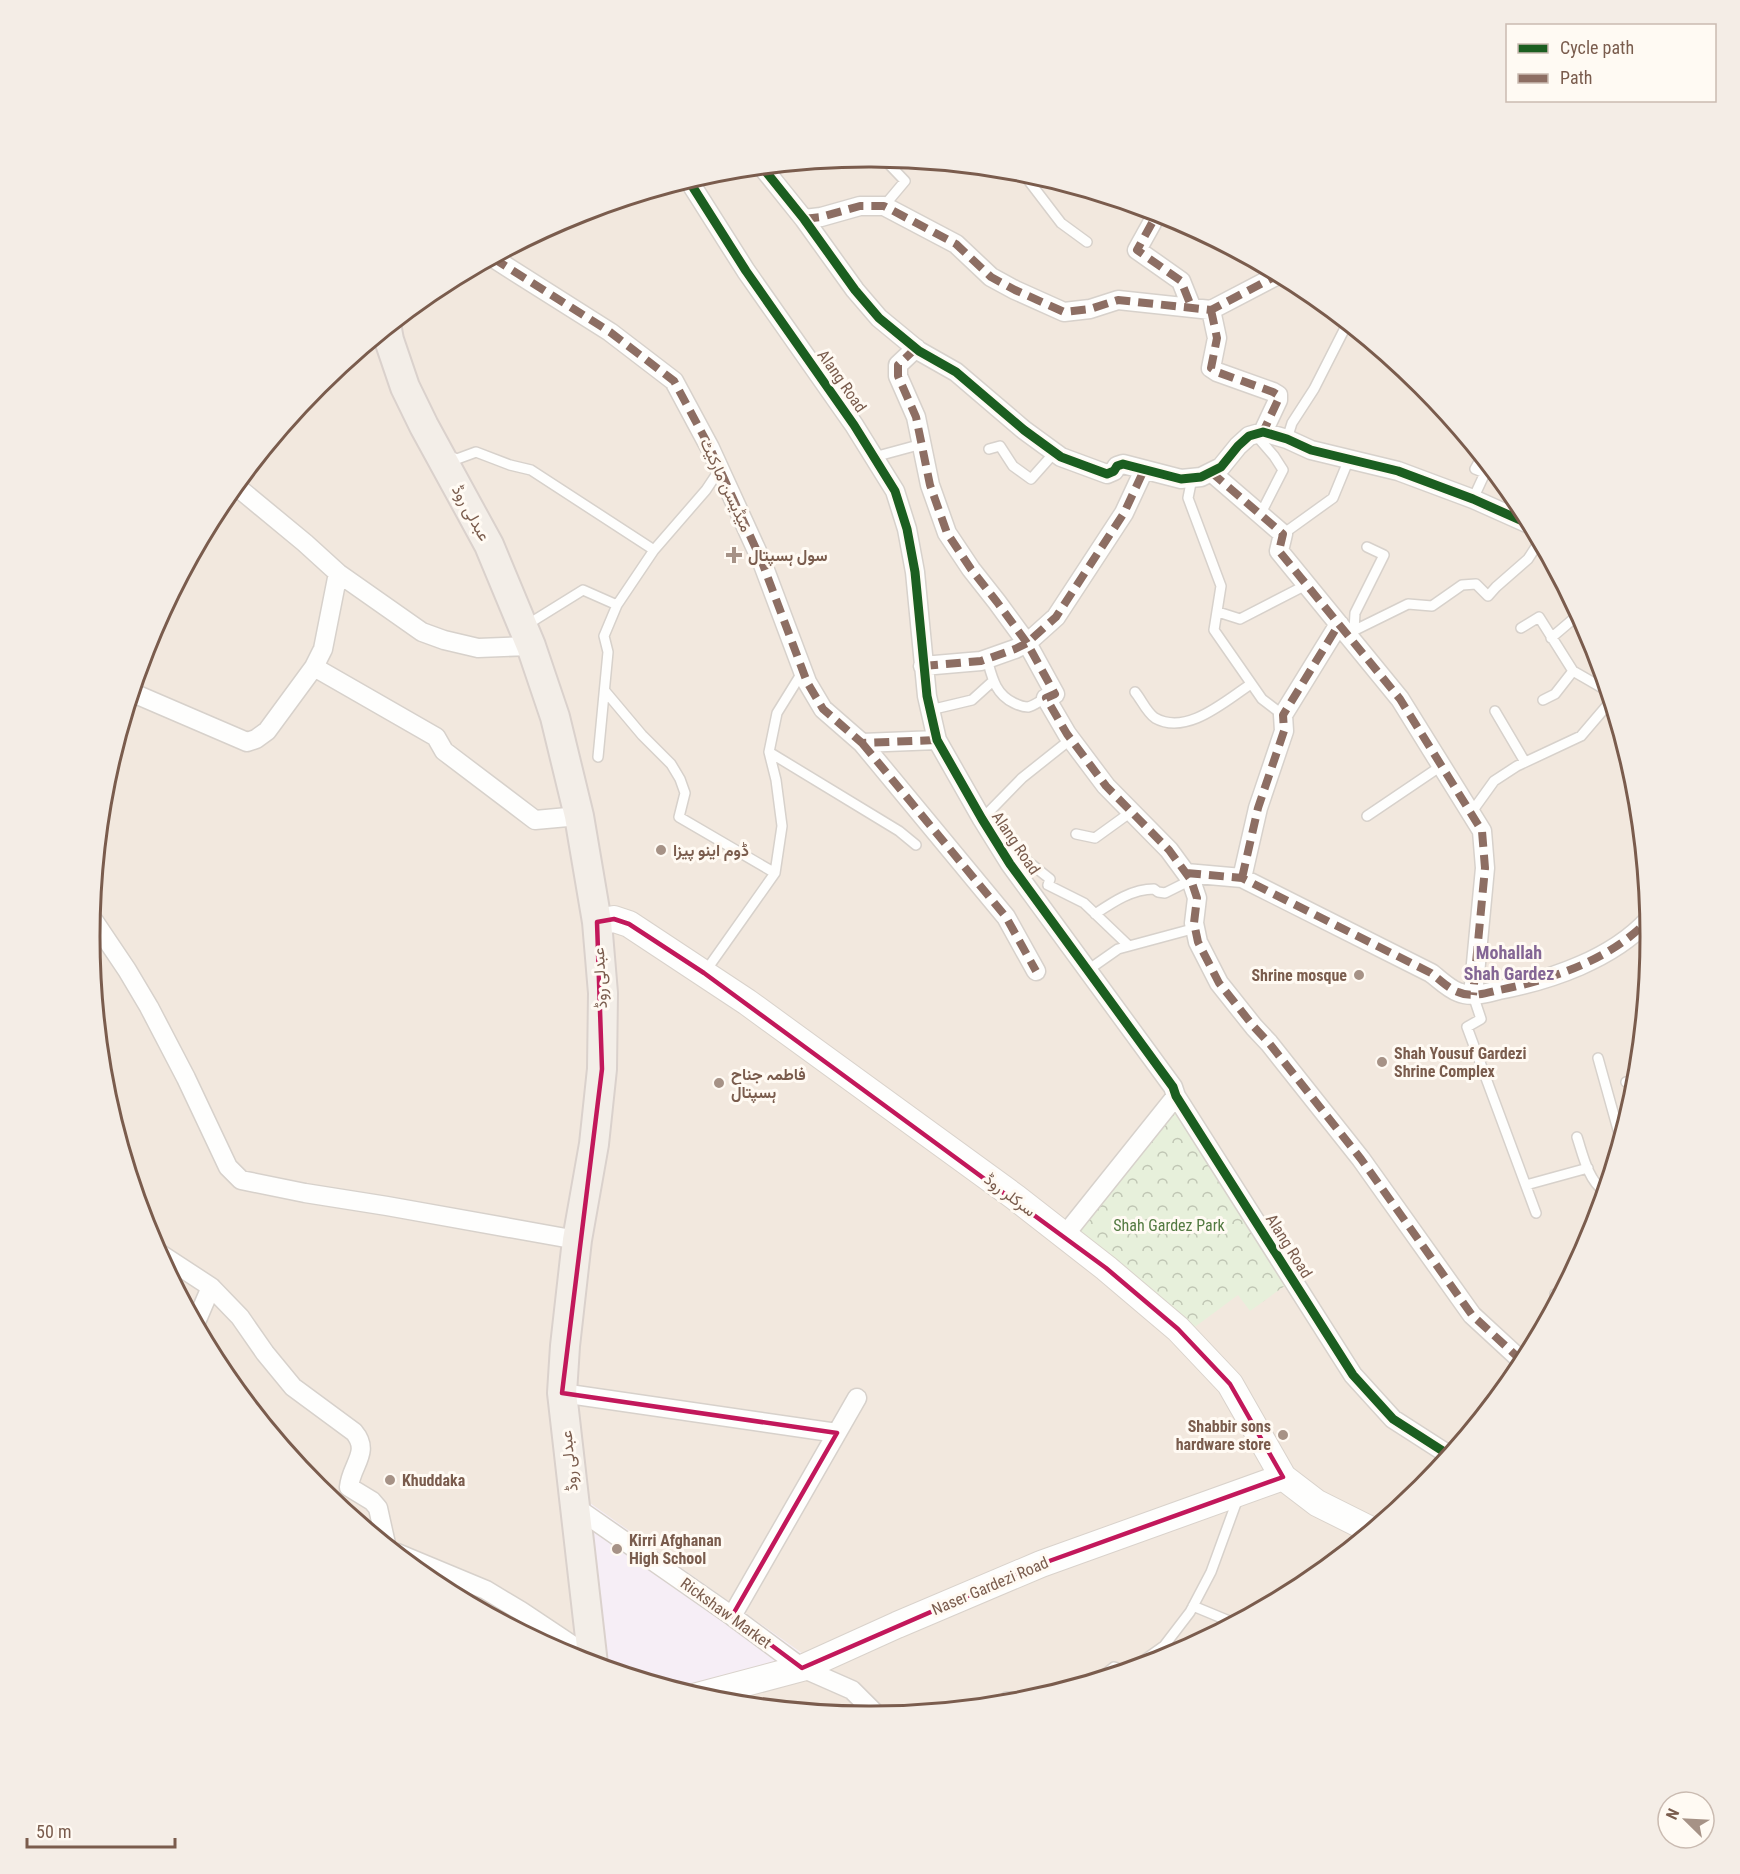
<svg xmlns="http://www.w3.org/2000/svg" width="1740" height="1874" viewBox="0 0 1740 1874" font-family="'Roboto Condensed',Vazirmatn,sans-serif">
<defs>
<pattern id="forest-crowns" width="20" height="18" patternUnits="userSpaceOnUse" patternTransform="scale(1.5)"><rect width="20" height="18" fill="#e7f0db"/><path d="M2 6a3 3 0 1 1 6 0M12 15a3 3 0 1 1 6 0" fill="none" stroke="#c0c6b4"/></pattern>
</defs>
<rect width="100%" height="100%" fill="#f9f5f0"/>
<path fill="#f2e8de" d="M93 937a777 777 0 1 1 1554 0a777 777 0 1 1-1554 0Z"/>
<path fill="#f6eef6" d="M 573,1491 L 806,1656 L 691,1694 L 594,1664 Z"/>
<path fill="url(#forest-crowns)" d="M 1176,1096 L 1293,1280 L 1250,1311 L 1238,1295 L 1184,1335 L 1064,1236 Z"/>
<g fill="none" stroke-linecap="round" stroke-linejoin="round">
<defs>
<path id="lane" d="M 883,158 L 905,181 L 884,206
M 1022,172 L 1061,223 L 1087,242
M 1255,434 L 1274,456 L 1283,470 L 1260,515
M 1287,439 L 1292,423 L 1314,389 L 1344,330 L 1345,323
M 989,449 L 1000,446 L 1013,466 L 1031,479 L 1055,452
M 448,455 L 457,459 L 476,452 L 510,465 L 531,470 L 654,550
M 874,457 L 922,444
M 1192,478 L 1188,498 L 1221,586 L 1214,630 L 1262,699 L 1283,715
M 1473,499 L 1485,473 L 1475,469 L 1481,458
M 1283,534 L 1333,498 L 1349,459
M 1218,612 L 1240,619 L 1306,585
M 525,626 L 583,590 L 617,605
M 1521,628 L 1539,617 L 1573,671 L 1606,690
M 1354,630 L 1355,613 L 1384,555 L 1367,547
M 1347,634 L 1408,604 L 1432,606 L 1462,585 L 1476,584 L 1488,596 L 1496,587 L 1528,559 L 1539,542
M 1551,638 L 1578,615
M 987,659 C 992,677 995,694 1014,703 C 1018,705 1023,707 1028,707 C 1033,706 1040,701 1046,698
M 605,691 L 642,735 L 671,764 L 680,779 L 685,793 L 679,817 L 775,873
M 1135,692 C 1141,699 1147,713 1155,718 C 1187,736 1225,701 1251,684
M 1543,700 L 1555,694 L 1573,671
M 930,710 L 972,700 L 993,681
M 1495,711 L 1525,762
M 769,752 L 899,831 L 916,845
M 598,757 L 608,652 L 604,636 L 617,605 L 654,550 L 706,490 L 720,469
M 1471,813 L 1494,781 L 1517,766 L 1581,736 L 1610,702
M 1367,816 L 1441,766
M 982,819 L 1022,778 L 1071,739
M 1076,834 L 1095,838 L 1131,812
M 1001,840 L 1050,879 L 1048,885 L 1084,903 L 1129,946
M 1095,914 C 1113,902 1132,889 1154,889 L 1158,892 L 1165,893 L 1191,880
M 1088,970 L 1118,949 L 1196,928
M 705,972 L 775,873 L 782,826 L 776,780 L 769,752 L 777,713 L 803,671
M 1473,995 L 1481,1019 L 1467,1027 L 1536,1213
M 1598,1058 L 1620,1137
M 1626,1082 L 1636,1080
M 1577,1137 C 1583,1155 1588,1180 1604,1191
M 1526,1185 L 1588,1168
M 1555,1294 L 1558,1297
M 1193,1606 L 1234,1623
M 1133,1668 L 1164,1646 L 1190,1612 L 1211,1572 L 1238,1498
M 1100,1678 L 1114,1667 L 1126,1671
M 1006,1697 L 1027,1697 L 1057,1691"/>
<path id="street" d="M 763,168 L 804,219 L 855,290 L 879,318 L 919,351 L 956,372 L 1024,430 L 1061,457 L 1107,474 L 1114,471 L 1117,466 L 1123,464 L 1181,479 L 1201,477 L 1221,467 L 1238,446 L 1249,436 L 1263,432 L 1287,439 L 1311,450 L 1398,471 L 1473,499 L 1529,524
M 689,181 L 746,271 L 854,425 L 895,491 L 907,529 L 915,572 L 927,696 L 937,740 L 982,819 L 1010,864 L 1173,1087 L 1176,1096 L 1353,1375 L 1393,1419 L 1449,1455
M 804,219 L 821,217 L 860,206 L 884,206 L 956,244 L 991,277 L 1015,290 L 1064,312 L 1090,309 L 1118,300 L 1211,310 L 1278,275
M 1152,223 L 1137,250 L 1181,281 L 1191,306
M 493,258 L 610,332 L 674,381 L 710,448 L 762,562 L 807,682 L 823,709 L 862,743 L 937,740
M 1211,310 L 1217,338 L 1211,368 L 1217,372 L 1273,392 L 1278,395 L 1278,400 L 1263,432
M 916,348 L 898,365 L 898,376 L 916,417 L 930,485 L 947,533 L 971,569 L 997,602 L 1027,643 L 1055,694 L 1046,698 L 1067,734 L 1106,786 L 1169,850 L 1191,880 L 1197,898 L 1194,923 L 1198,942 L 1219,983 L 1254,1027 L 1269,1043 L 1361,1159 L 1472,1315 L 1523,1362
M 1211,472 L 1283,534 L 1279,551 L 1400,699 L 1482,831 L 1485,868 L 1473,995
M 236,486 L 305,543 L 338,573 L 422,632 L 444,640 L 478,648 L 531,646
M 923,666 L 981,661 L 1015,649 L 1027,643 L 1056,617 L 1124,513 L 1144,470
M 314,667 L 436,737 L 444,751 L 535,820 L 579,816
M 133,693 L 247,742 L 256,739 L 267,731 L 314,667 L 323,649 L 338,573
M 862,743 L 1006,917 L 1036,971
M 1186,873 L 1242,878 L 1431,973 C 1439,979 1449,989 1458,992 C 1471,998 1486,993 1499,990 C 1551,980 1612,959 1648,920
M 1242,878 L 1258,808 L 1284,731 L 1283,715 L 1339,624
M 92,918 L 127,970 L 149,1007 L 186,1078 L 228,1167 L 241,1180 L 305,1193 L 387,1206 L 577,1240
M 1064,1236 L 1176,1096
M 159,1253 L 211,1287 L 240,1317 L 265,1353 L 293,1387 L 354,1432 C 371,1452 351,1465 349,1487 L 372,1501 L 378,1508 L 386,1544
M 196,1322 L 211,1287
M 562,1393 L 837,1433
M 574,1506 L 732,1616 L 802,1668 L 852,1690 L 878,1716
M 397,1553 L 486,1590 L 521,1611 L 593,1659
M 732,1616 L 857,1398"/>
<path id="secondary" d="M 597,922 L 614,919 L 629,924 L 747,1002 L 1015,1197 L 1106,1268 L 1178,1329 L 1230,1384 L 1283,1477 L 1317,1503 L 1371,1530
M 697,1696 L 802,1668 L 897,1625 L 1041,1564 L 1283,1477"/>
<path id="primary" d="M 387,329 L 389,340 L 405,387 L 424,426 L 489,545 L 531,646 L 555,717 L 579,816 L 597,922 L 603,993 L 602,1069 L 594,1144 L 577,1240 L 565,1346 L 562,1393 L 593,1664"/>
</defs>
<use href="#lane" stroke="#d7d1cb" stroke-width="12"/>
<use href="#street" stroke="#d7d1cb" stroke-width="21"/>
<use href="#secondary" stroke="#d9d2cb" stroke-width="28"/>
<use href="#primary" stroke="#dad1cc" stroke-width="32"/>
<use href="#lane" stroke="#fefefd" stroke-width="9"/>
<use href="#street" stroke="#fefefd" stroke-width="18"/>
<use href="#secondary" stroke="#fefefd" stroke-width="26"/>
<use href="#primary" stroke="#f3eee8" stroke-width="28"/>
<path stroke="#8d6e63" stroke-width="8" stroke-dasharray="15 8" stroke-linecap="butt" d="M 804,219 L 821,217 L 860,206 L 884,206 L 956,244 L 991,277 L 1015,290 L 1064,312 L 1090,309 L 1118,300 L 1211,310 L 1278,275
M 1152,223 L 1137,250 L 1181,281 L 1191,306
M 493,258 L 610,332 L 674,381 L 710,448 L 762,562 L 807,682 L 823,709 L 862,743 L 937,740
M 1211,310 L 1217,338 L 1211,368 L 1217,372 L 1273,392 L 1278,395 L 1278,400 L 1263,432
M 916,348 L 898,365 L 898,376 L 916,417 L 930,485 L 947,533 L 971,569 L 997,602 L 1027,643 L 1055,694 L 1046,698 L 1067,734 L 1106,786 L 1169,850 L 1191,880 L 1197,898 L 1194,923 L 1198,942 L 1219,983 L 1254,1027 L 1269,1043 L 1361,1159 L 1472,1315 L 1523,1362
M 1211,472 L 1283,534 L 1279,551 L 1400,699 L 1482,831 L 1485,868 L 1473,995
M 923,666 L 981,661 L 1015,649 L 1027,643 L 1056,617 L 1124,513 L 1144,470
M 862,743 L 1006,917 L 1036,971
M 1186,873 L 1242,878 L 1431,973 C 1439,979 1449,989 1458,992 C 1471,998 1486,993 1499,990 C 1551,980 1612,959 1648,920
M 1242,878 L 1258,808 L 1284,731 L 1283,715 L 1339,624"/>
<defs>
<path id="cycleway" d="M 763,168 L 804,219 L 855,290 L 879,318 L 919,351 L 956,372 L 1024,430 L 1061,457 L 1107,474 L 1114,471 L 1117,466 L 1123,464 L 1181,479 L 1201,477 L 1221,467 L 1238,446 L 1249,436 L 1263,432 L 1287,439 L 1311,450 L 1398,471 L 1473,499 L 1529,524
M 689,181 L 746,271 L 854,425 L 895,491 L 907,529 L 915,572 L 927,696 L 937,740 L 982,819 L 1010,864 L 1173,1087 L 1176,1096 L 1353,1375 L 1393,1419 L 1449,1455"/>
</defs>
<use href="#cycleway" stroke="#fffaf3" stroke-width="13"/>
<use href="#cycleway" stroke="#1b5e20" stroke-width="9"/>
</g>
<path fill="none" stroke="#c2185b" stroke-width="4.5" stroke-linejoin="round" d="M 614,919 L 629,924 L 704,973 L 1106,1268 L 1178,1329 L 1230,1384 L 1283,1477 L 1041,1564 L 802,1668 L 732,1616 L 837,1433 L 562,1393 L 602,1069 L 597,922 Z"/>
<g fill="#a69286" stroke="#fffaf3" stroke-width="2">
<path d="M731 546h6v6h6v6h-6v6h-6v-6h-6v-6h6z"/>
<circle cx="661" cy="850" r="6"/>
<circle cx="1359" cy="975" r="6"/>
<circle cx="1382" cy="1062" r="6"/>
<circle cx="719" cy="1083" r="6"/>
<circle cx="1283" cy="1435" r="6"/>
<circle cx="390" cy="1480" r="6"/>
<circle cx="617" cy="1549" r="6"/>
</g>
<g text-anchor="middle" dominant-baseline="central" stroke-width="6" stroke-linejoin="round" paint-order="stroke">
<g font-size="16" fill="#7a5c4d" stroke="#fffaf3">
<text transform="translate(842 381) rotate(55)">Alang Road</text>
<text transform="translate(726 485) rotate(65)">میڈیسن مارکیٹ</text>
<text transform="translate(471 513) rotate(61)">عبدلی روڈ</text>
<text transform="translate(1016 843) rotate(56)">Alang Road</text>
<text transform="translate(600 978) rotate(-93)">عبدلی روڈ</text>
<text transform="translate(1010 1195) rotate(37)">سرکلر روڈ</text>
<text transform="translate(1289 1246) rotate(58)">Alang Road</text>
<text transform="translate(569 1461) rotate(-96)">عبدلی روڈ</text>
<text transform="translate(990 1586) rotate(-23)">Naser Gardezi Road</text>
<text transform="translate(726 1613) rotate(36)">Rickshaw Market</text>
</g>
<g font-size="16" font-weight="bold" fill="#7a5c4d" stroke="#fffaf3" text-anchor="start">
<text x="748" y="555">سول ہسپتال</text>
<text x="673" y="850">ڈوم اینو پیزا</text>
<text x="1347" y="975" text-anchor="end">Shrine mosque</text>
<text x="1394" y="1053">Shah Yousuf Gardezi<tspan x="1394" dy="18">Shrine Complex</tspan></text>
<text x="731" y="1074">فاطمہ جناح<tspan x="731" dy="18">ہسپتال</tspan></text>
<text x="1271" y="1426" text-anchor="end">Shabbir sons<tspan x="1271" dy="18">hardware store</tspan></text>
<text x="402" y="1480">Khuddaka</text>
<text x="629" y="1540">Kirri Afghanan<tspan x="629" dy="18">High School</tspan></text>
</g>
<g font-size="16" fill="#537a41" stroke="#fffaf3">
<text x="1169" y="1225">Shah Gardez Park</text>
</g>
<g font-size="18" font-weight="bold" fill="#846695" stroke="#fffaf3">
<text x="1509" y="952">Mohallah<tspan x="1509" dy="21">Shah Gardez</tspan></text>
</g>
</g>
<path d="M0 0H1740V1874H0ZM869 167H871A769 769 0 0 1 1640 936V937A769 769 0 0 1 871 1706H869A769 769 0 0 1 100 937V936A769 769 0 0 1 869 167Z" fill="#f4ede6" fill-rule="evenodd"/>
<path fill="none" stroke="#7a5c4d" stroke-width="3" d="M869 167H871A769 769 0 0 1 1640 936V937A769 769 0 0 1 871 1706H869A769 769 0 0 1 100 937V936A769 769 0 0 1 869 167Z"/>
<rect x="1506" y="24" width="210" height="78" fill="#fffaf3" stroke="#cabbb1" stroke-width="1.5"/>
<rect x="1518" y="44" width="30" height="9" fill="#1b5e20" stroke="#cabbb1" stroke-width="1.5"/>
<text x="1560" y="54" font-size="18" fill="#7a5c4d">Cycle path</text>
<rect x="1518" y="74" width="30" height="9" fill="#8d6e63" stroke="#cabbb1" stroke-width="1.5"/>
<text x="1560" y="84" font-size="18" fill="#7a5c4d">Path</text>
<g transform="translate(1686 1820) rotate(294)"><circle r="28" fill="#fffaf3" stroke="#cabbb1" stroke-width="1.5"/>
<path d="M0-4.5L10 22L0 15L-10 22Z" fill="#a69286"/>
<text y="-9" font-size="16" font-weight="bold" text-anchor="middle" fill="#7a5c4d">N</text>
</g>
<path d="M27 1838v9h148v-9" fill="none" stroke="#7a5c4d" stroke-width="3"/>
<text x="36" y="1838" font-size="18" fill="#7a5c4d" stroke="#fffaf3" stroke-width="4.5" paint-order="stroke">50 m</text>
</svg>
